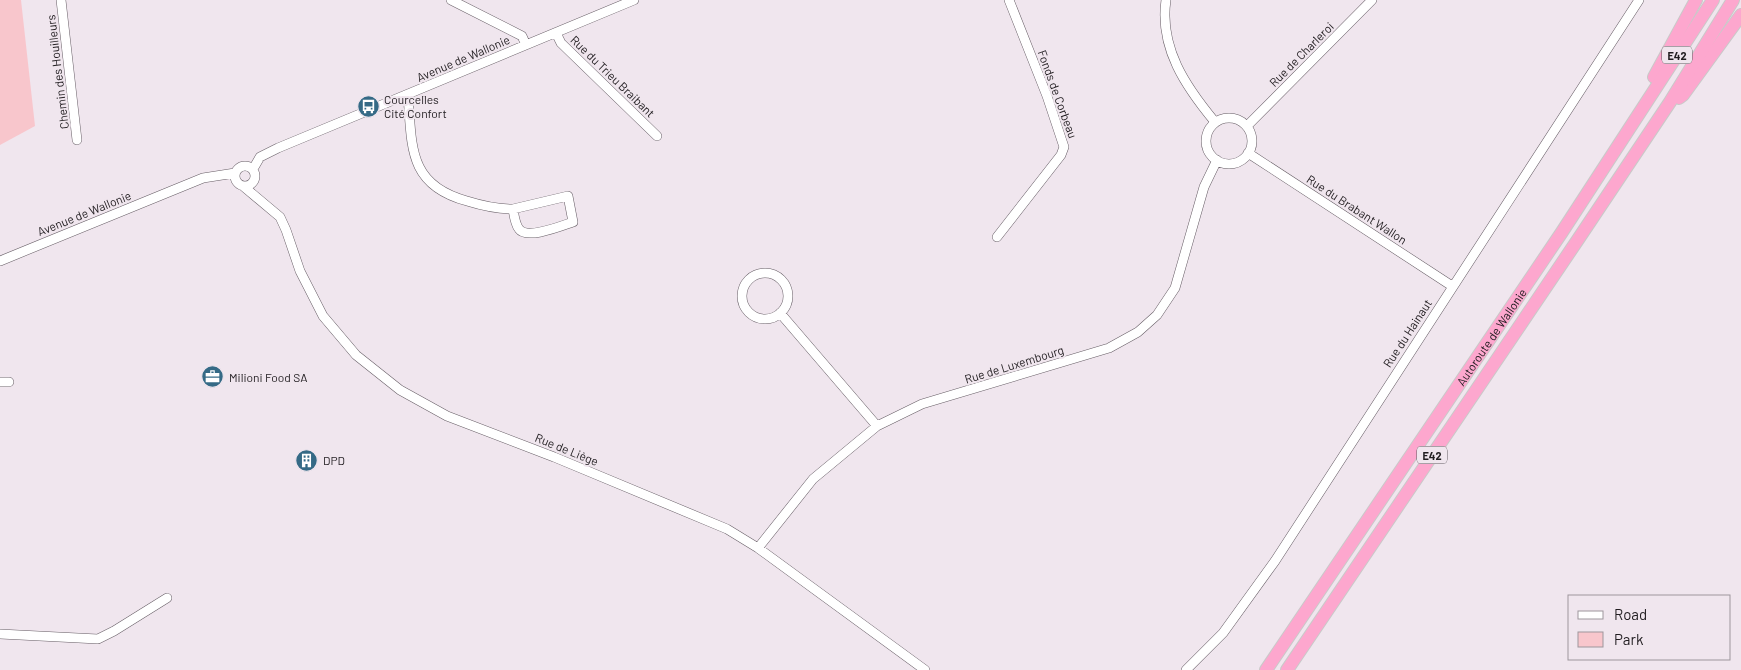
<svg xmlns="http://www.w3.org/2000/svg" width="1741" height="670" viewBox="0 0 1741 670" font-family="Barlow,sans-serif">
<rect width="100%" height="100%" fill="#f0e6ee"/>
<path fill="#f8c6cc" d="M 0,0 L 21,0 L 35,126 L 0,145 Z"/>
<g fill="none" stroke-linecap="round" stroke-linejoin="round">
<defs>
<path id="minor" d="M 61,0 L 77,140
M 451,0 L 522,36 L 526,45
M 1166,0 C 1159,48 1186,87 1215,122
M 556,33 L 561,43 L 657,136
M 408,95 C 412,147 408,185 467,201 C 483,206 497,209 513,209
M1206 141a23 23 0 1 1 46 0a23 23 0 1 1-46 0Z
M 1247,126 L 1372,0
M 1248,153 L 1452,286
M235 176a10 10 0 1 1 20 0a10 10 0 1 1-20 0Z
M 253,169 L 260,157 L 278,148 L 634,0
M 243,186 L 280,217 L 286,230 L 300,271 L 323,316 L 356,355 L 400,390 L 447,416 L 554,457 L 727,529 L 758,548 L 925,670
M 568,196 L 573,222 C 561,226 527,240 519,229 C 515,224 514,215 513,209 Z
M 997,237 L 1061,155 L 1064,147 L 1047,96 L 1009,0
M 0,261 L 203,178 L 235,173
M742 296a23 23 0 1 1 46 0a23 23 0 1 1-46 0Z
M 780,313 L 877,426
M 0,382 L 9,382
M 758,548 L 813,479 L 877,426 L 922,404 L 1109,348 L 1138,332 L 1157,315 L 1175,288 L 1204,187 L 1217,160
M 0,634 L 98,639 L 114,631 L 167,598
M 1186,670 L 1223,633 L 1275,561 L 1639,0"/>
<g id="highway">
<path d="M 1654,77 L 1696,0"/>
<path d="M 1679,98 L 1683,95 L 1741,15"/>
<path id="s1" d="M 1266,670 L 1562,232 L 1713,0"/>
<path d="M 1287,670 L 1577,241 L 1670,102 L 1733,0"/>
</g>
</defs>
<use href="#minor" stroke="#665d65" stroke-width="10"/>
<use href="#highway" stroke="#cac9c9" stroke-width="14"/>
<use href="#minor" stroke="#fff" stroke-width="9"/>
<use href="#highway" stroke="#fda7ce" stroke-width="12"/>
</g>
<defs>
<symbol id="bus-disc" viewBox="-11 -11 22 22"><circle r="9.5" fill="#356a86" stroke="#f0e6ee"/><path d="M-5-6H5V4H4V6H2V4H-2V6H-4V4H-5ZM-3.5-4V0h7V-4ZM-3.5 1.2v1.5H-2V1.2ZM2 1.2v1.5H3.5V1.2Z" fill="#fff"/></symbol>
<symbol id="office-disc" viewBox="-11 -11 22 22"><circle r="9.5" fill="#356a86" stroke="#f0e6ee"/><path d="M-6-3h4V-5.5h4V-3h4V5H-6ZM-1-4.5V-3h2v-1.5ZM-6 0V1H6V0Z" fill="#fff"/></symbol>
<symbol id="building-disc" viewBox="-11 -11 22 22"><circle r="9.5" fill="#356a86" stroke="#f0e6ee"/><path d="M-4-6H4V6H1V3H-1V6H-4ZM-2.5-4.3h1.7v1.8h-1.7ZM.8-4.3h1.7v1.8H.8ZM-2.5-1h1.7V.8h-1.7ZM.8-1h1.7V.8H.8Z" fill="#fff"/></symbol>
</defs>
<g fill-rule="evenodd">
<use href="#bus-disc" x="356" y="94" width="25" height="25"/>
<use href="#office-disc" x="200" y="364" width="25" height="25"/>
<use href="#building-disc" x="294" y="448" width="25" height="25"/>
</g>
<g text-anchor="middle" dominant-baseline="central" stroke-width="4" stroke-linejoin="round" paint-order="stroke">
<g fill="#f0e6ee" stroke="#5f595e" stroke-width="1">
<rect x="1662" y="46.5" width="30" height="17" rx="4"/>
<rect x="1417" y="446.5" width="30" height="17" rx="4"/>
</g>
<g font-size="11" font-weight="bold" fill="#211d20">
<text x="1677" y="55">E42</text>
<text x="1432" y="455">E42</text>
</g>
<g font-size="12" fill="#211d20" stroke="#f0e6ee">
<text transform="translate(1301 54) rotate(-45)">Rue de Charleroi</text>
<text transform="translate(463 58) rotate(-23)">Avenue de Wallonie</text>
<text transform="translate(57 72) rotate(-97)">Chemin des Houilleurs</text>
<text transform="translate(613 76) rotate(44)">Rue du Trieu Braibant</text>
<text transform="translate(1058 94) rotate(70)">Fonds de Corbeau</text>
<text transform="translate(1357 209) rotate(33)">Rue du Brabant Wallon</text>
<text transform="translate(84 213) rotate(-22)">Avenue de Wallonie</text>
<text transform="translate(1407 333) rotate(-57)">Rue du Hainaut</text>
<text stroke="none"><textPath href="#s1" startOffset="402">Autoroute de Wallonie</textPath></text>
<text transform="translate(1014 364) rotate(-17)">Rue de Luxembourg</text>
<text transform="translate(567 449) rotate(22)">Rue de Liège</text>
</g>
<g font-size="12" fill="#211d20" stroke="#f0e6ee" text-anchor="start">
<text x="384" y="99">Courcelles<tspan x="384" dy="14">Cité Confort</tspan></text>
<text x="229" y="377">Milioni Food SA</text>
<text x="323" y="460">DPD</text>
</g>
</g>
<rect x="1568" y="595" width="162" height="65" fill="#f0e6ee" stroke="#9d969c"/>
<rect x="1578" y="611" width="25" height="8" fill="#ffffff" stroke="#9d969c"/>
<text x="1614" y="620" font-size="15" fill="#211d20">Road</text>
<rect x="1578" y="632" width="25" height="15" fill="#f8c6cc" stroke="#9d969c"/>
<text x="1614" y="645" font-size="15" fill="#211d20">Park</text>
</svg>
